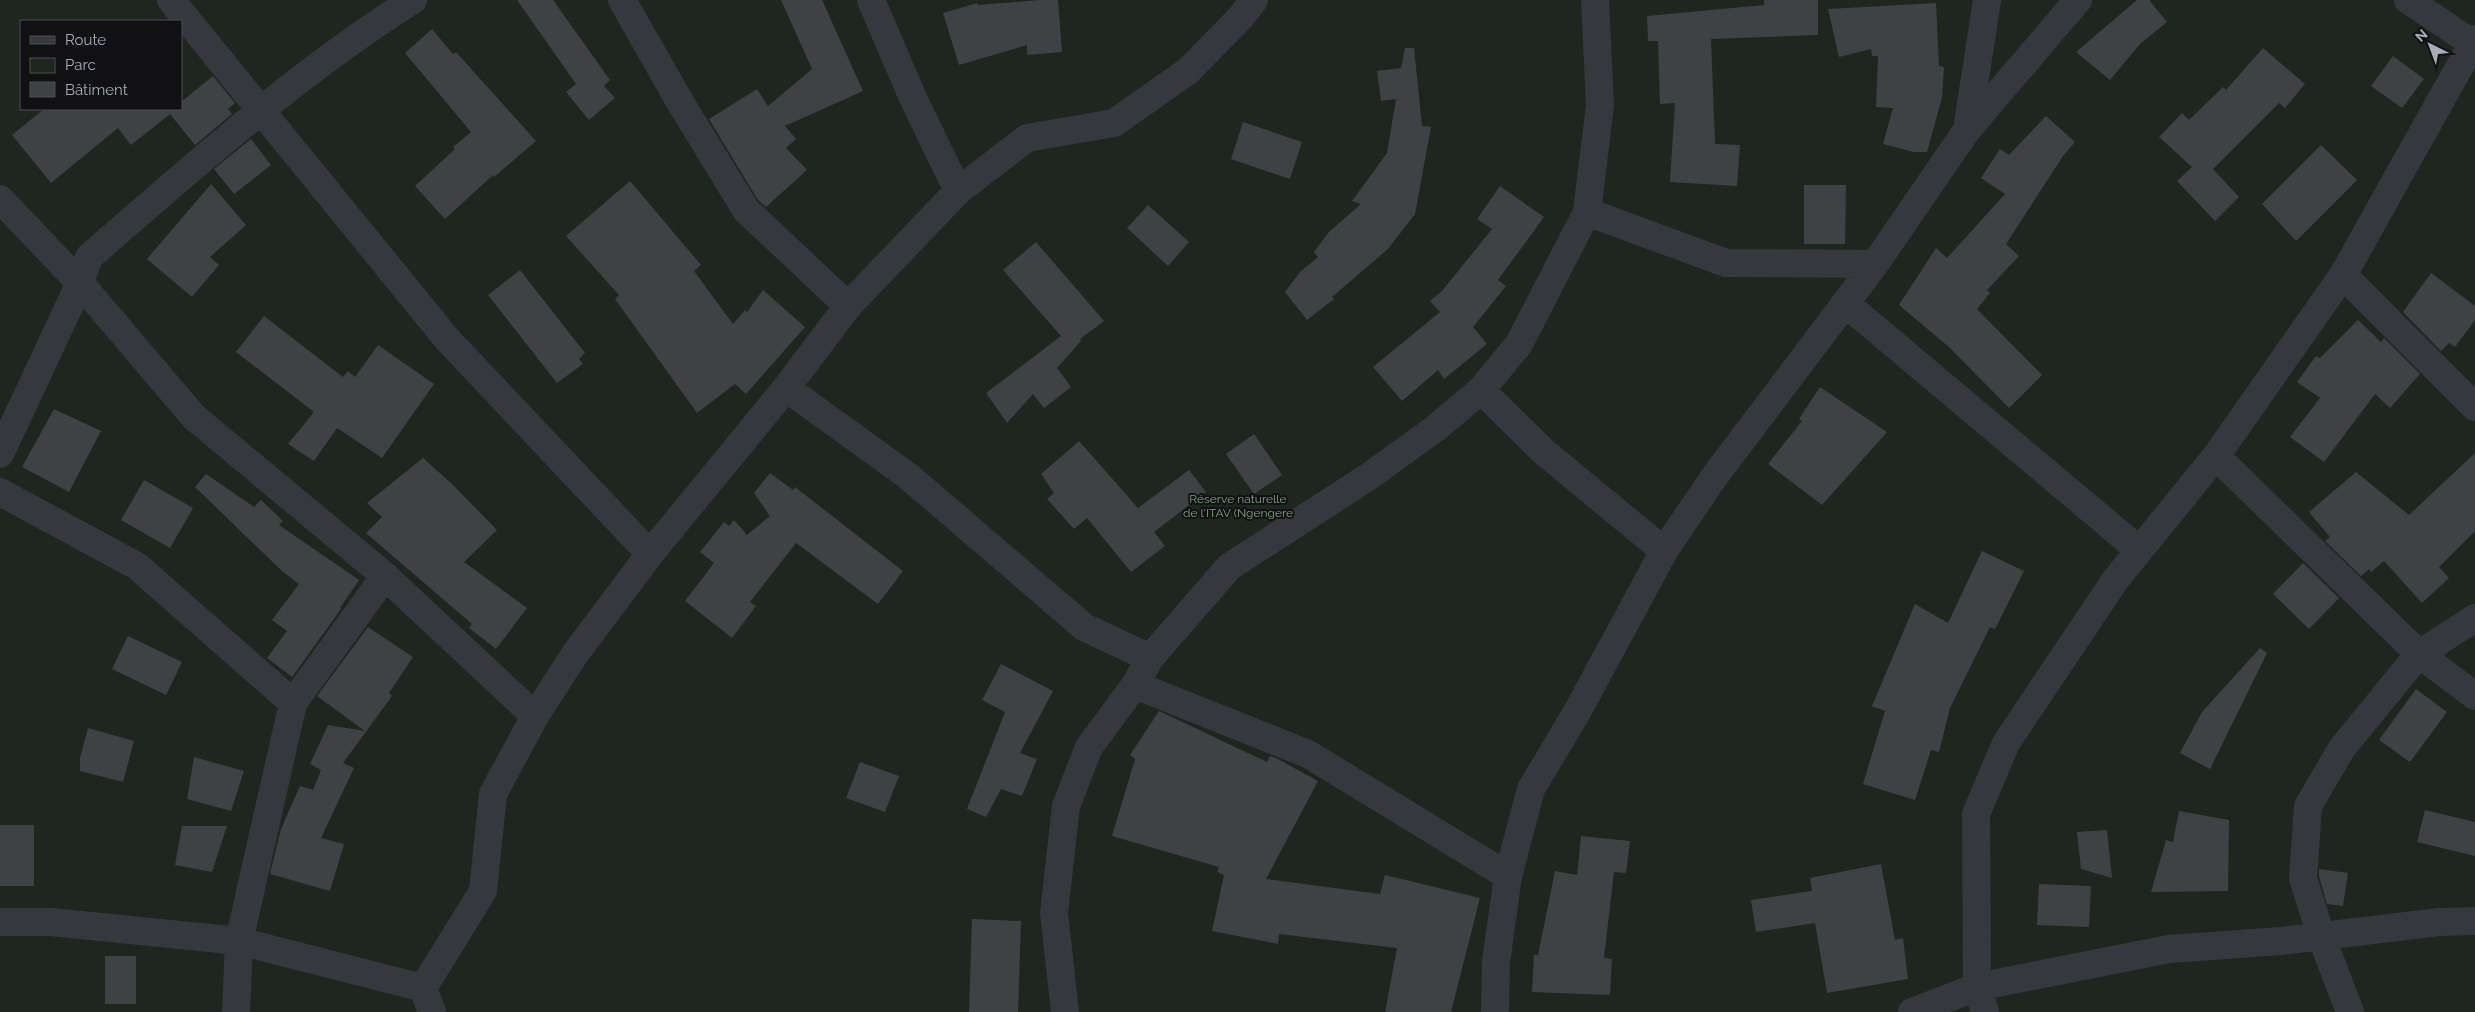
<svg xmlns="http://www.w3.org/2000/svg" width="2475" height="1012" viewBox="0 0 2475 1012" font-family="Raleway,sans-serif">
<rect width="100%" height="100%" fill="#161618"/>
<path fill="#1e261f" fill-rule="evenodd" d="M 0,0 L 2475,0 L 2475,1012 L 0,1012 ZM 21,21 L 181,21 L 181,109 L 21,109 Z"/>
<path fill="#404145" d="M 517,0 L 553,0 L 610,80 L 604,86 L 615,98 L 589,120 L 566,92 L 576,84 Z
M 781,0 L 822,0 L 863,91 L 785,126 L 796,139 L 786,148 L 807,170 L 766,207 L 758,200 L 709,119 L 757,89 L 768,106 L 812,69 Z
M 1041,0 L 1058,0 L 1062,52 L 1027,55 L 1027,45 L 959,65 L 943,13 L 977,3 L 978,5 Z
M 1764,0 L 1818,0 L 1818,35 L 1711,39 L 1715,144 L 1740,145 L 1737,186 L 1670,182 L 1675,103 L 1660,104 L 1658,41 L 1648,41 L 1647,16 L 1764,5 Z
M 2137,0 L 2149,0 L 2167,22 L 2140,44 L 2110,80 L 2076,52 Z
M 1936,3 L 1939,66 L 1944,67 L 1942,98 L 1927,152 L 1914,152 L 1883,144 L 1893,108 L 1876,107 L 1878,56 L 1872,56 L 1871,49 L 1839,57 L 1828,9 Z
M 432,29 L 453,54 L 456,52 L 536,141 L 494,177 L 493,175 L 445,219 L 415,186 L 455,149 L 453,147 L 471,132 L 405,53 Z
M 1405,48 L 1414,48 L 1422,126 L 1431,127 L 1415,214 L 1388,249 L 1332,297 L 1334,299 L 1307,320 L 1285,292 L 1300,272 L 1318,257 L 1314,252 L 1329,232 L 1361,204 L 1352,201 L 1387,153 L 1396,99 L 1381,101 L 1377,71 L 1401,68 Z
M 2263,48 L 2305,84 L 2285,108 L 2279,103 L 2213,169 L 2239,197 L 2215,221 L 2177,181 L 2192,167 L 2159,137 L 2182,113 L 2189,120 L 2223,87 L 2226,90 Z
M 2393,56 L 2424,79 L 2402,108 L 2371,86 Z
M 213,76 L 235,103 L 228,109 L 232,114 L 195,145 L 170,114 L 131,145 L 118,128 L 51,183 L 12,135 L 44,109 L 181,109 L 181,102 Z
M 2046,116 L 2075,142 L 2063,156 L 2006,244 L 2019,256 L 1987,290 L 1990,293 L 1977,309 L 2042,375 L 2009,408 L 1949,347 L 1899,305 L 1936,248 L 1947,258 L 2005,194 L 1981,178 L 2000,149 L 2009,155 Z
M 1243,122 L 1302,142 L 1290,179 L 1231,159 Z
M 251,139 L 271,165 L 234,194 L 214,169 Z
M 2321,145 L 2357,180 L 2296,241 L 2262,204 Z
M 630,181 L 701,265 L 694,271 L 733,324 L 745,310 L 747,312 L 763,290 L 805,327 L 746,394 L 735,384 L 697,413 L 615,299 L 619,295 L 566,236 Z
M 211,184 L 246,225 L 210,257 L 219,265 L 192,297 L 147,259 Z
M 1804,185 L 1846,185 L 1845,244 L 1804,244 Z
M 1500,186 L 1544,217 L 1498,280 L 1506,286 L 1473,327 L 1487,344 L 1444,379 L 1438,370 L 1402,401 L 1373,367 L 1440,312 L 1430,301 L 1442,291 L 1492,229 L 1477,219 Z
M 1148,205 L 1189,242 L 1168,266 L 1127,228 Z
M 1036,242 L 1104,321 L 1080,339 L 1081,341 L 1057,368 L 1071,387 L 1044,408 L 1033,394 L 1007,423 L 986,393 L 1061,336 L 1003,270 Z
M 520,270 L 585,353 L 579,359 L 583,364 L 557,383 L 488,295 Z
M 2431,273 L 2475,306 L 2475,320 L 2455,347 L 2449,343 L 2441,351 L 2403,312 Z
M 264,316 L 343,377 L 348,371 L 355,377 L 378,345 L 434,384 L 382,458 L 337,428 L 314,461 L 288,444 L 314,412 L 236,352 Z
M 2358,320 L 2381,342 L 2384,338 L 2420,374 L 2390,408 L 2375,394 L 2324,462 L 2290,437 L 2320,398 L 2297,382 L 2316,356 L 2320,358 Z
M 1820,387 L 1887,432 L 1822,505 L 1768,464 L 1802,421 L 1799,419 Z
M 54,409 L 101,431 L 69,492 L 22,467 Z
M 1254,434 L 1282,475 L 1254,494 L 1226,454 Z
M 1079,441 L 1138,508 L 1189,470 L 1206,492 L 1154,532 L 1165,546 L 1131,572 L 1087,518 L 1074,529 L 1047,499 L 1054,493 L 1041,474 Z
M 2475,453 L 2475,531 L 2439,567 L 2449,578 L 2422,603 L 2384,561 L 2371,572 L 2369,569 L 2361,576 L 2325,541 L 2330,537 L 2309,512 L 2356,472 L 2409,515 Z
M 423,458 L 451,483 L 497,530 L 464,562 L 527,608 L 496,649 L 469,628 L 472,624 L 366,533 L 382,517 L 367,503 Z
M 770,473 L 793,490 L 795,487 L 903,571 L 878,604 L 796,543 L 750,602 L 756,606 L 732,638 L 685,601 L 714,563 L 700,552 L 724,522 L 729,526 L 734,520 L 747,535 L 770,516 L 754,493 Z
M 206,474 L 254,507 L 261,500 L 283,521 L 279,525 L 359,580 L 340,608 L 341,609 L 292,677 L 267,658 L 287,631 L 272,620 L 299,584 L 283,572 L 195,487 Z
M 144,480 L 193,508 L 170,548 L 121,520 Z
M 1982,551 L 2024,571 L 1995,629 L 1990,627 L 1950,708 L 1939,752 L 1931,750 L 1915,800 L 1863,784 L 1885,711 L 1872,706 L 1915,604 L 1948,623 Z
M 2303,563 L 2339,598 L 2309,629 L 2273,594 Z
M 368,627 L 413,657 L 389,693 L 392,696 L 343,763 L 354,768 L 321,838 L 344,844 L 330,891 L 270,874 L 281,829 L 300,786 L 313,790 L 321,770 L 310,764 L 328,725 L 365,731 L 317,696 Z
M 128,636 L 182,662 L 166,695 L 112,669 Z
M 2260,648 L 2267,653 L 2210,769 L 2180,753 L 2202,712 Z
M 1001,664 L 1053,691 L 1020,753 L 1037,759 L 1022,796 L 1001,789 L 986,817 L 967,809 L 1005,712 L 982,700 Z
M 2416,689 L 2447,712 L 2410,762 L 2379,740 Z
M 1159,711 L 1267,762 L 1270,756 L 1276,758 L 1318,781 L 1266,879 L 1380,894 L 1385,875 L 1480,898 L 1451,1012 L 1385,1012 L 1397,948 L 1279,934 L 1278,944 L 1212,931 L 1224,875 L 1217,872 L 1219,867 L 1112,836 L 1135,759 L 1130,755 Z
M 88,728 L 134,741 L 123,782 L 80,771 L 80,758 Z
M 194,757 L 244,771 L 231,811 L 187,799 Z
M 860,762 L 899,776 L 885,812 L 846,798 Z
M 2425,810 L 2475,822 L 2475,856 L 2417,842 Z
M 2179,811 L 2229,820 L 2228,891 L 2151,892 L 2166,840 L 2173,842 Z
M 0,825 L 34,825 L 34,886 L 0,886 Z
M 182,826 L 227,826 L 212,872 L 175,865 Z
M 2107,830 L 2112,878 L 2081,869 L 2077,832 Z
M 1581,836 L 1630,841 L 1626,873 L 1614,872 L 1604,958 L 1612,959 L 1610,995 L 1532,992 L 1534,955 L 1538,955 L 1555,871 L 1577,875 Z
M 1881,864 L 1895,940 L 1903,938 L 1908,979 L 1827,993 L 1815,923 L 1756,932 L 1751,900 L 1812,891 L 1810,878 Z
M 2319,869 L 2348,873 L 2343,906 L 2327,904 L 2319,876 Z
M 2039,884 L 2091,886 L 2089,927 L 2037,925 Z
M 972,919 L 1021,921 L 1018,1012 L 969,1012 Z
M 105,956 L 136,956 L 136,1004 L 105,1004 Z"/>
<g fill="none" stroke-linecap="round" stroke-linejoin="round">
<path stroke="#37383d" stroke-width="28" d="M 171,0 L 447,339 L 650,554
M 622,0 L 680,102 L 746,210 L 848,306
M 871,0 L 913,98 L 958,191
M 2408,0 L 2475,45
M 1967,130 L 1987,0
M 0,199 L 80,283 L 194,417 L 385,576 L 535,716
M 1587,212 L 1726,263 L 1875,264
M 2343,275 L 2475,407
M 1845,303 L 2139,550
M 786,388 L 908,476 L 1084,627 L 1150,658 L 1135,685 L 1308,754 L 1508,876
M 1481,390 L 1543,451 L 1664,551
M 0,454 L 80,283 L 89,257 C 194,166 296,74 413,0
M 2216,456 L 2419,654 L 2475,696
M 0,492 L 137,566 L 293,703
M 1150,658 L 1229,567 L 1368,477 L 1436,428 L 1481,390 L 1519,344 L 1587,212 L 1600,105 L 1595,0
M 0,922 L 51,922 L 239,941 L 423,988
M 236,1012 L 239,941 L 293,703 L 385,576
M 432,1012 L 423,988 L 483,891 L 493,794 L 535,716 L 575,654 L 650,554 L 786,388 L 848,306 L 958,191 L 1027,138 L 1114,123 L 1188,71 L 1241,17 L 1254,0
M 1065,1012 L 1054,913 L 1066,806 L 1089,747 L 1135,685
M 1495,1012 L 1496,962 L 1508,876 L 1531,789 L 1577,712 L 1664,551 L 1714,477 L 1875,264 L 1967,130 L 2078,0
M 1912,1012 L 1977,987 L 2169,949 L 2281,941 L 2439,922 L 2475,921
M 1985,1012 L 1977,987 L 1976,814 L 2006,743 L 2116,579 L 2216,456 L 2343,275 L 2475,39
M 2350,1012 L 2321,936 L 2303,878 L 2308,806 L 2342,748 L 2419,654 L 2475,618"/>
</g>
<g text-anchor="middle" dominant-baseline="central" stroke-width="4" stroke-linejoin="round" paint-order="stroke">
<g font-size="12" fill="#7fa381" stroke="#111113">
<text x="1238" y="499">Réserve naturelle<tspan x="1238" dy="14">de l'ITAV (Ngengere</tspan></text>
</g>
</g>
<rect x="20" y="20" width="162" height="90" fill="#111113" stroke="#4d4f55"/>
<rect x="30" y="36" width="25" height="8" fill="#37383d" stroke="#4d4f55"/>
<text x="65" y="45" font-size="15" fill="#a8adb8">Route</text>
<rect x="30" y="58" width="25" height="15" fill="#1e261f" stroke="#4d4f55"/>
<text x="65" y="70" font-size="15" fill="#a8adb8">Parc</text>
<rect x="30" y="82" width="25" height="15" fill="#404145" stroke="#4d4f55"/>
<text x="65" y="95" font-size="15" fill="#a8adb8">Bâtiment</text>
<g transform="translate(2430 45) rotate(318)" stroke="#111113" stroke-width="4" paint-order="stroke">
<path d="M0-4L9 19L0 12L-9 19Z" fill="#a8adb8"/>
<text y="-8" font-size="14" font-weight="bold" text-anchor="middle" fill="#a8adb8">N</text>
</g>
</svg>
